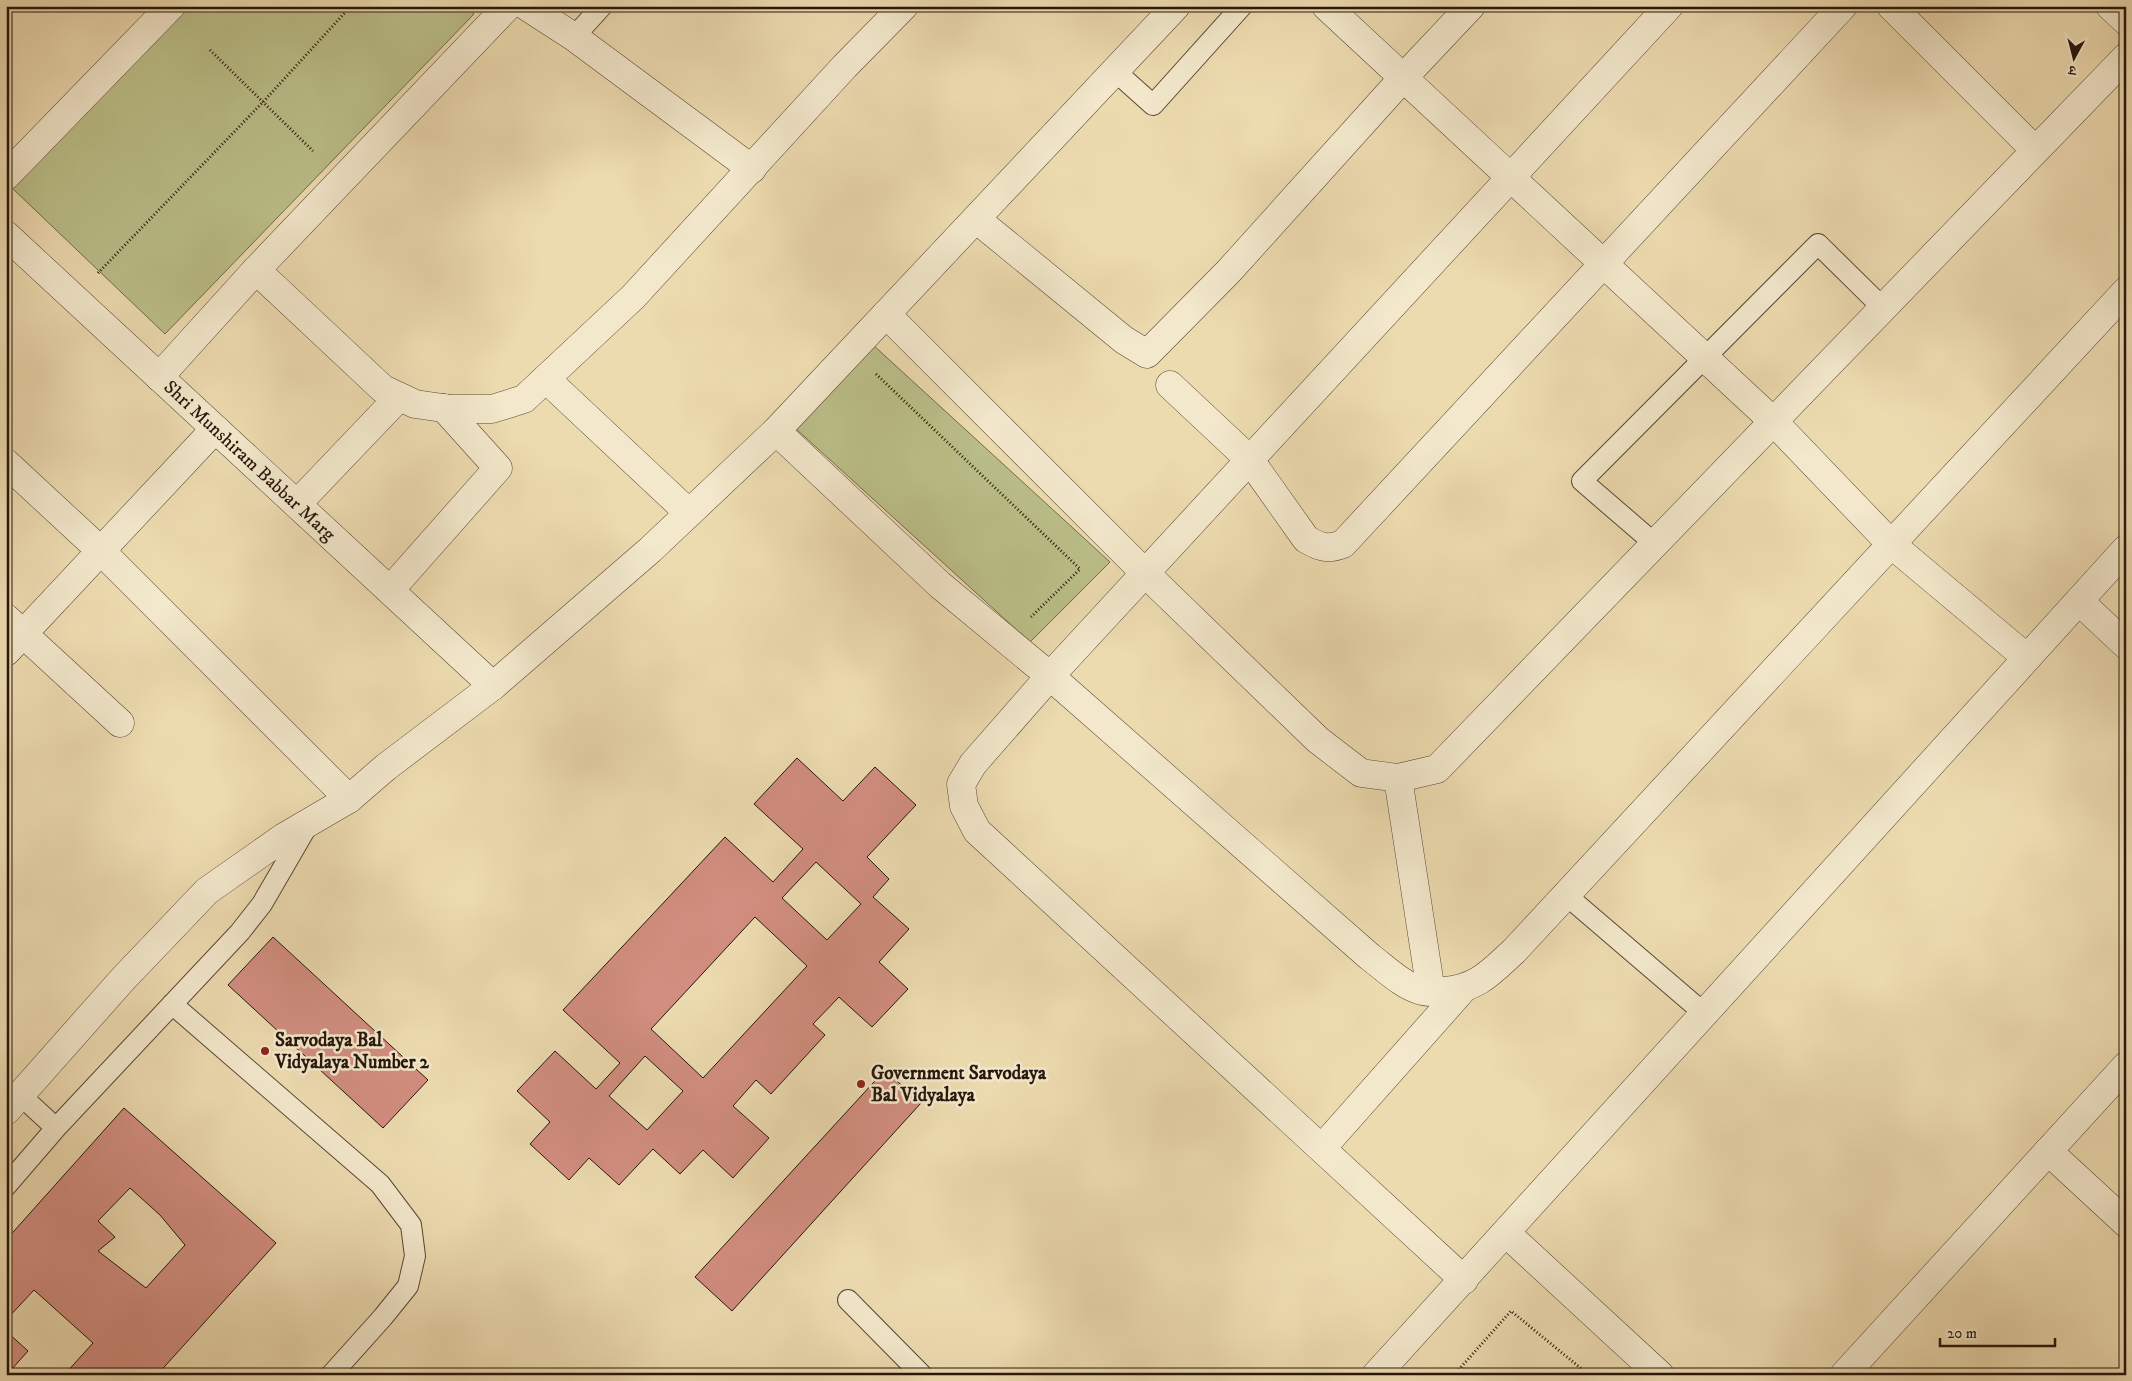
<svg xmlns="http://www.w3.org/2000/svg" width="2132" height="1381" viewBox="0 0 2132 1381" font-family="'IM FELL DW Pica','Noto Serif Devanagari',serif">
<rect width="100%" height="100%" fill="#eddbb0"/>
<filter id="stains"><feTurbulence type="fractalNoise" baseFrequency=".004" numOctaves="4"/><feColorMatrix values="0 0 0 0 .2 0 0 0 0 .09 0 0 0 0 .02 0 0 0 .5 -.17"/></filter>
<radialGradient id="worn" r=".72"><stop offset=".6" stop-color="#630" stop-opacity="0"/><stop offset="1" stop-color="#630" stop-opacity=".3"/></radialGradient>
<path fill="#bbbf89" stroke="#706a4a" d="M 179,6 L 465,6 L 474,14 L 165,334 L 11,187 Z
M 872,344 L 1110,562 L 1030,642 L 794,427 Z"/>
<path fill="#d28e80" stroke="#26160c" fill-rule="evenodd" d="M 797,758 L 843,801 L 875,767 L 916,805 L 867,857 L 889,879 L 873,897 L 909,929 L 879,962 L 908,989 L 872,1027 L 839,997 L 813,1024 L 825,1035 L 771,1094 L 756,1080 L 733,1106 L 769,1138 L 733,1178 L 703,1150 L 680,1174 L 653,1149 L 619,1185 L 589,1158 L 569,1180 L 530,1144 L 550,1122 L 517,1091 L 555,1051 L 596,1089 L 620,1063 L 563,1010 L 725,837 L 773,882 L 803,849 L 754,804 ZM 816,862 L 861,904 L 827,940 L 782,898 ZM 755,917 L 807,966 L 703,1078 L 651,1029 ZM 645,1056 L 683,1091 L 647,1130 L 609,1096 Z
M 273,937 L 428,1080 L 383,1128 L 228,985 Z
M 885,1070 L 921,1103 L 732,1311 L 695,1277 Z
M 124,1108 L 276,1243 L 157,1375 L 64,1375 L 93,1343 L 34,1290 L 6,1320 L 6,1240 ZM 130,1188 L 160,1215 L 185,1245 L 146,1288 L 98,1251 L 115,1237 L 98,1221 Z
M 6,1331 L 28,1351 L 11,1370 L 16,1375 L 6,1375 Z"/>
<g fill="none" stroke-linecap="round" stroke-linejoin="round">
<defs>
<path id="lane" d="M 574,37 L 602,6
M 1115,71 L 1153,105 L 1242,6
M 1655,544 L 1582,481 L 1818,244 L 1883,308
M 1566,895 L 1705,1014
M 172,1004 L 380,1184 L 411,1225 L 415,1256 L 408,1286 L 383,1317 L 331,1375
M 19,1094 L 56,1128 L 240,932 L 262,904 L 309,823
M 6,1186 L 56,1128
M 848,1300 L 922,1375"/>
<g id="street">
<path d="M 526,6 L 574,37 L 752,169"/>
<path d="M 1326,6 L 1773,421 L 1891,544 L 2027,658"/>
<path d="M 1891,6 L 2035,150"/>
<path d="M 2110,6 L 2126,21"/>
<path d="M 6,176 L 171,6"/>
<path d="M 976,219 L 1124,340 L 1147,354 L 1229,271 L 1403,78 L 1471,6"/>
<path id="s1" d="M 6,235 L 493,686"/>
<path d="M 256,270 L 383,389 L 415,404 L 450,409 L 492,409 L 524,399 L 633,297 L 845,66 L 904,6"/>
<path d="M 886,314 L 1145,573 L 1318,740 L 1361,773 L 1398,778 L 1437,769 L 2126,57"/>
<path d="M 159,377 L 256,270 L 508,6"/>
<path d="M 546,379 L 689,513"/>
<path d="M 1170,385 L 1250,460 L 1306,539 C 1319,547 1328,550 1343,544 L 1843,6"/>
<path d="M 776,431 L 940,585 L 1050,676 L 1370,957 C 1386,969 1403,986 1422,991 C 1430,993 1438,992 1445,991 C 1478,988 1491,972 1514,951 L 2126,291"/>
<path d="M 6,463 L 101,551 L 349,799"/>
<path d="M 297,504 L 399,397"/>
<path d="M 390,590 L 498,468 L 444,408"/>
<path d="M 2079,601 L 2126,645"/>
<path d="M 6,618 L 120,723"/>
<path d="M 6,652 L 215,429"/>
<path d="M 1398,778 L 1431,992"/>
<path d="M 6,1111 L 123,979 L 207,891 L 284,837 L 349,799 L 386,767 L 493,686 L 650,550 L 776,431 L 1176,6"/>
<path d="M 1322,1148 L 1463,989"/>
<path d="M 2048,1151 L 2126,1223"/>
<path d="M 1506,1233 L 1660,1375"/>
<path d="M 1464,1280 L 977,831 L 964,806 L 961,784 L 973,764 L 1050,676 L 1669,6"/>
<path d="M 1376,1375 L 2126,549"/>
<path d="M 1844,1375 L 2126,1066"/>
</g>
</defs>
<use href="#lane" stroke="#584735" stroke-width="22"/>
<use href="#street" stroke="#584735" stroke-width="29"/>
<path stroke="#26160c" stroke-width="3" stroke-dasharray="1 2.5" stroke-linecap="butt" d="M 210,50 L 313,151
M 98,273 L 263,102 L 351,6
M 876,374 L 1080,569 L 1031,617
M 1454,1375 L 1511,1311 L 1589,1375"/>
<use href="#lane" stroke="#f3e8cc" stroke-width="20"/>
<use href="#street" stroke="#f3e8cc" stroke-width="28"/>
</g>
<g fill="#8f2418" stroke="#f3e8cc" stroke-width="2">
<circle cx="265" cy="1051" r="5"/>
<circle cx="861" cy="1084" r="5"/>
</g>
<g text-anchor="middle" dominant-baseline="central" stroke-width="5" stroke-linejoin="round" paint-order="stroke">
<g font-size="19" fill="#26160c" stroke="#f3e8cc">
<text stroke="none"><textPath href="#s1" startOffset="332">Shri Munshiram Babbar Marg</textPath></text>
</g>
<g font-size="19" font-weight="bold" fill="#26160c" stroke="#f3e8cc" text-anchor="start">
<text x="275" y="1040">Sarvodaya Bal<tspan x="275" dy="22">Vidyalaya Number 2</tspan></text>
<text x="871" y="1073">Government Sarvodaya<tspan x="871" dy="22">Bal Vidyalaya</tspan></text>
</g>
</g>
<rect width="2132" height="1381" fill="none" stroke="#eddbb0" stroke-width="25"/>
<rect x="8" y="8" width="2117" height="1366" fill="none" stroke="#26160c" stroke-width="2.5"/>
<rect x="12" y="12" width="2107" height="1356" fill="none" stroke="#26160c"/>
<g transform="translate(2074 58) rotate(187)" stroke="#f3e8cc" stroke-width="4" paint-order="stroke">
<path d="M0-4L9 19L0 12L-9 19Z" fill="#26160c"/>
<text y="-8" font-size="14" font-weight="bold" text-anchor="middle" fill="#26160c">उ</text>
</g>
<path d="M1940 1338v8h115v-8" fill="none" stroke="#26160c" stroke-width="2.5"/>
<text x="1947" y="1338" font-size="15" fill="#26160c" stroke="#f3e8cc" stroke-width="4" paint-order="stroke">20 m</text>
<rect width="100%" height="100%" filter="url(#stains)"/>
<rect width="100%" height="100%" fill="url(#worn)"/>
</svg>
